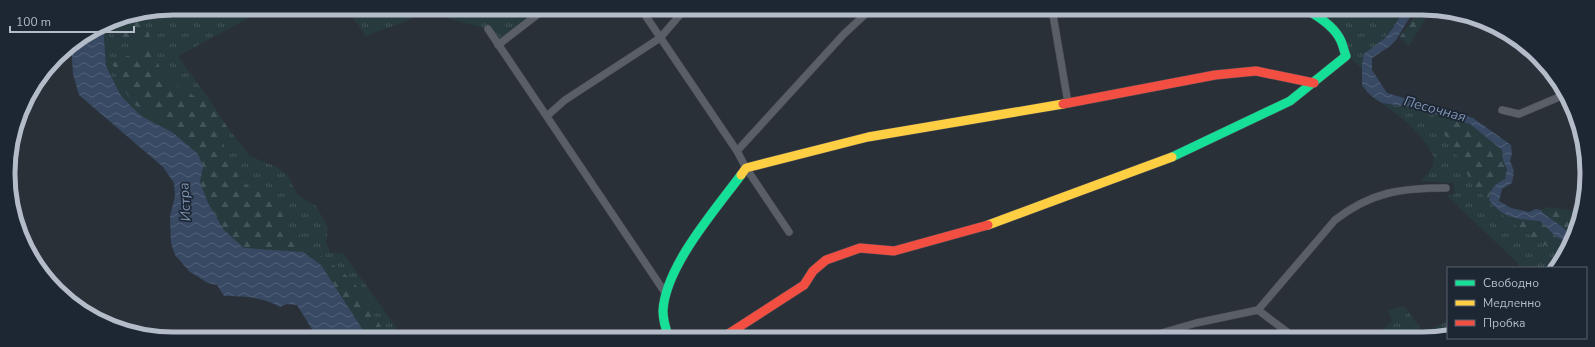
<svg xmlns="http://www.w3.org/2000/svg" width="1595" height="347" viewBox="0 0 1595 347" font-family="'Nunito Sans',sans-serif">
<defs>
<pattern id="grass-tufts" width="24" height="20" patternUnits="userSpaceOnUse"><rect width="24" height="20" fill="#273a3e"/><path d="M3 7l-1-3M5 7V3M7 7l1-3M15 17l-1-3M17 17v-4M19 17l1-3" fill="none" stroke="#445559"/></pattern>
<pattern id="forest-firs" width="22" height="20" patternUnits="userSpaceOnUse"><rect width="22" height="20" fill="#273a3e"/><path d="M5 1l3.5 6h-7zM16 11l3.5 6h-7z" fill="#445559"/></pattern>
<pattern id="water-waves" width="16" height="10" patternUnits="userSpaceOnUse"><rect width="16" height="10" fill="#384963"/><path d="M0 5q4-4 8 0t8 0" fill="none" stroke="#526178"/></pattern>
</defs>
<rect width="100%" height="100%" fill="#2a3038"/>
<path fill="url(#grass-tufts)" d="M 174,8 L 267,8 L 178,56 L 213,105 L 227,127 L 250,156 L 277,167 L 288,176 L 297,194 L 317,207 L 328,228 L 326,241 L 330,252 L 343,253 L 396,327 L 400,338 L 368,338 L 330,280 L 244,248 L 172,132 L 141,116 L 121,97 L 106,66 L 103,25 L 110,21 Z
M 346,8 L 540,8 L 499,40 L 488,29 L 423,12 L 409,20 L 366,36 Z
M 1308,9 L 1405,9 C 1399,19 1394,28 1386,36 C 1377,46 1360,52 1362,68 L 1354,62 L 1349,53 Z
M 1382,103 L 1409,107 L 1470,124 L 1489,200 L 1495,208 L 1571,243 L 1555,268 L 1523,268 L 1446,195 L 1455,194 L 1453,183 L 1421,181 L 1432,168 L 1434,157 C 1422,133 1403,118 1382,103 Z
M 1404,306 L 1423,332 L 1440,325 L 1448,320 L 1448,336 L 1443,338 L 1374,338 L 1392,321 L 1388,310 Z"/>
<path fill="url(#forest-firs)" d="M 1420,9 L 1431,9 L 1409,46 L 1400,37 Z
M 134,16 L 144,20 L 149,34 L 160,70 L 175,84 L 197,98 L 213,105 L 227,127 L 222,142 L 238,176 L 248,187 L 257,183 L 262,195 L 280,200 L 287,226 L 301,232 L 299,239 L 328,261 L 353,281 L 388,338 L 368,338 L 321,265 L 303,252 L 244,248 L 224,230 L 208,203 L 200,182 L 203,166 L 184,142 L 172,132 L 162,119 L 135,105 L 124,90 L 112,63 L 142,49 L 137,41 L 118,41 L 107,27 L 113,20 Z
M 1432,113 L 1470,124 L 1502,150 L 1503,161 L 1507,169 L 1505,179 C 1494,185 1491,187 1489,200 L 1477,191 Z
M 1548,207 L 1569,210 L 1580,214 L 1573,235 L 1543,213 L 1541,210 Z
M 1495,208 L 1512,218 L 1540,221 L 1556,237 L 1571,243 L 1548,247 L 1510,222 Z"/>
<path fill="#273a3e" d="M 1346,9 L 1377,9 L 1370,21 Z"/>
<path fill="url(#water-waves)" d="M 1405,9 L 1415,9 L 1396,40 L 1390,46 L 1372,58 L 1372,70 L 1387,93 L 1473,118 L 1511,145 L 1512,153 L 1510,161 L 1514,171 L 1512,183 L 1502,189 L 1499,201 L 1511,208 L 1529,212 L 1536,209 L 1541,210 L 1543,213 L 1573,235 L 1571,243 L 1556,237 L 1540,221 C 1518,219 1503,219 1489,200 C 1491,187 1494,185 1505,179 L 1507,169 L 1503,161 L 1502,150 L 1470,124 L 1409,107 L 1382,103 L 1377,100 L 1368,93 L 1362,85 L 1362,64 L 1364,54 L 1385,38 L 1393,28 Z
M 103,25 L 106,66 L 121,96 L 141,116 L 172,132 L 198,154 L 203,166 L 200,182 L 208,203 L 224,230 L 244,248 L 303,252 L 321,265 L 368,338 L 315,338 L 313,331 L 297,305 L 287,304 L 280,307 C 263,297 243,296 224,296 L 217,285 L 208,283 L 190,272 L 175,255 L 171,243 L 170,216 L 175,196 L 174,183 L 163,167 L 79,95 L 73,74 L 71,45 Z"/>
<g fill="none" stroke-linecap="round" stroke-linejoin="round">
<defs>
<path id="street" d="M 641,9 L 737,151 L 746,168 L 789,232
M 1052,9 L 1068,103
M 488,29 L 666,294
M 498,45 L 546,8
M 1502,110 L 1519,114 L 1564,95
M 547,116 L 565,100 L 660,38 L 685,9
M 737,151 L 844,34 L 871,9
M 1258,310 L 1295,338
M 1144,338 L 1196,323 L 1258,310 L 1335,220 C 1371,192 1401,188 1446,188"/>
<path id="fast" d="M 1172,157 L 1290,101 L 1346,56 C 1344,51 1343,45 1341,41 C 1335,27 1318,16 1305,9
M 669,338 C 666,330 663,320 663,311 C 665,267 715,210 741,175"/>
<path id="slow" d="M 741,175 L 746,168 L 868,137 L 1063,104
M 988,225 L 1172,157"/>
<path id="jam" d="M 1063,104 L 1215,75 L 1256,71 L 1314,83
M 722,338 L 804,285 L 813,271 L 826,260 L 860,248 L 894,251 L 988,225"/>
</defs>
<use href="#street" stroke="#484c53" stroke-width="8"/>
<use href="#fast" stroke="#484c53" stroke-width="10"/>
<use href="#slow" stroke="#484c53" stroke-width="10"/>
<use href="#jam" stroke="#484c53" stroke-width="10"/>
<use href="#street" stroke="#5a5e66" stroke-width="7"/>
<use href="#fast" stroke="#16e098" stroke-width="9"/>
<use href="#slow" stroke="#ffcf43" stroke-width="9"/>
<use href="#jam" stroke="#f24e42" stroke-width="9"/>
</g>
<g text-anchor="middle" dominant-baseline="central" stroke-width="3.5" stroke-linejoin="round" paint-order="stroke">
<g font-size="14" font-style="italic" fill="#7c92b1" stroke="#1d2633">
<text transform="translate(1435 109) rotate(15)">Песочная</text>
<text transform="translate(185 202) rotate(-93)">Истра</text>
</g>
</g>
<path d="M0 0H1595V347H0ZM173 15H1422A158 158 0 0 1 1580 173V174A158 158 0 0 1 1422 332H173A158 158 0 0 1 15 174V173A158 158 0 0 1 173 15Z" fill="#1d2633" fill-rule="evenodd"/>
<path fill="none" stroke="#b4bcc9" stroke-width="5" d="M173 15H1422A158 158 0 0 1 1580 173V174A158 158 0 0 1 1422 332H173A158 158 0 0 1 15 174V173A158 158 0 0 1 173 15Z"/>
<rect x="1447" y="267" width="140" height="72" fill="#1d2633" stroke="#59626f"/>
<rect x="1455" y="280" width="20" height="6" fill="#16e098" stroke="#59626f"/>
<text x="1483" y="287" font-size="12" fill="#b4bcc9">Свободно</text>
<rect x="1455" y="300" width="20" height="6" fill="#ffcf43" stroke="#59626f"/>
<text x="1483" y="307" font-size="12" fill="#b4bcc9">Медленно</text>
<rect x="1455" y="320" width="20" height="6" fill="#f24e42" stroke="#59626f"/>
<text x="1483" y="327" font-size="12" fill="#b4bcc9">Пробка</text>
<path d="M10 26v6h124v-6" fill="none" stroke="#b4bcc9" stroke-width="2"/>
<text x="16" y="26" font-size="12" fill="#b4bcc9" stroke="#1d2633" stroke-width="3" paint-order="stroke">100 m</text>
</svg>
